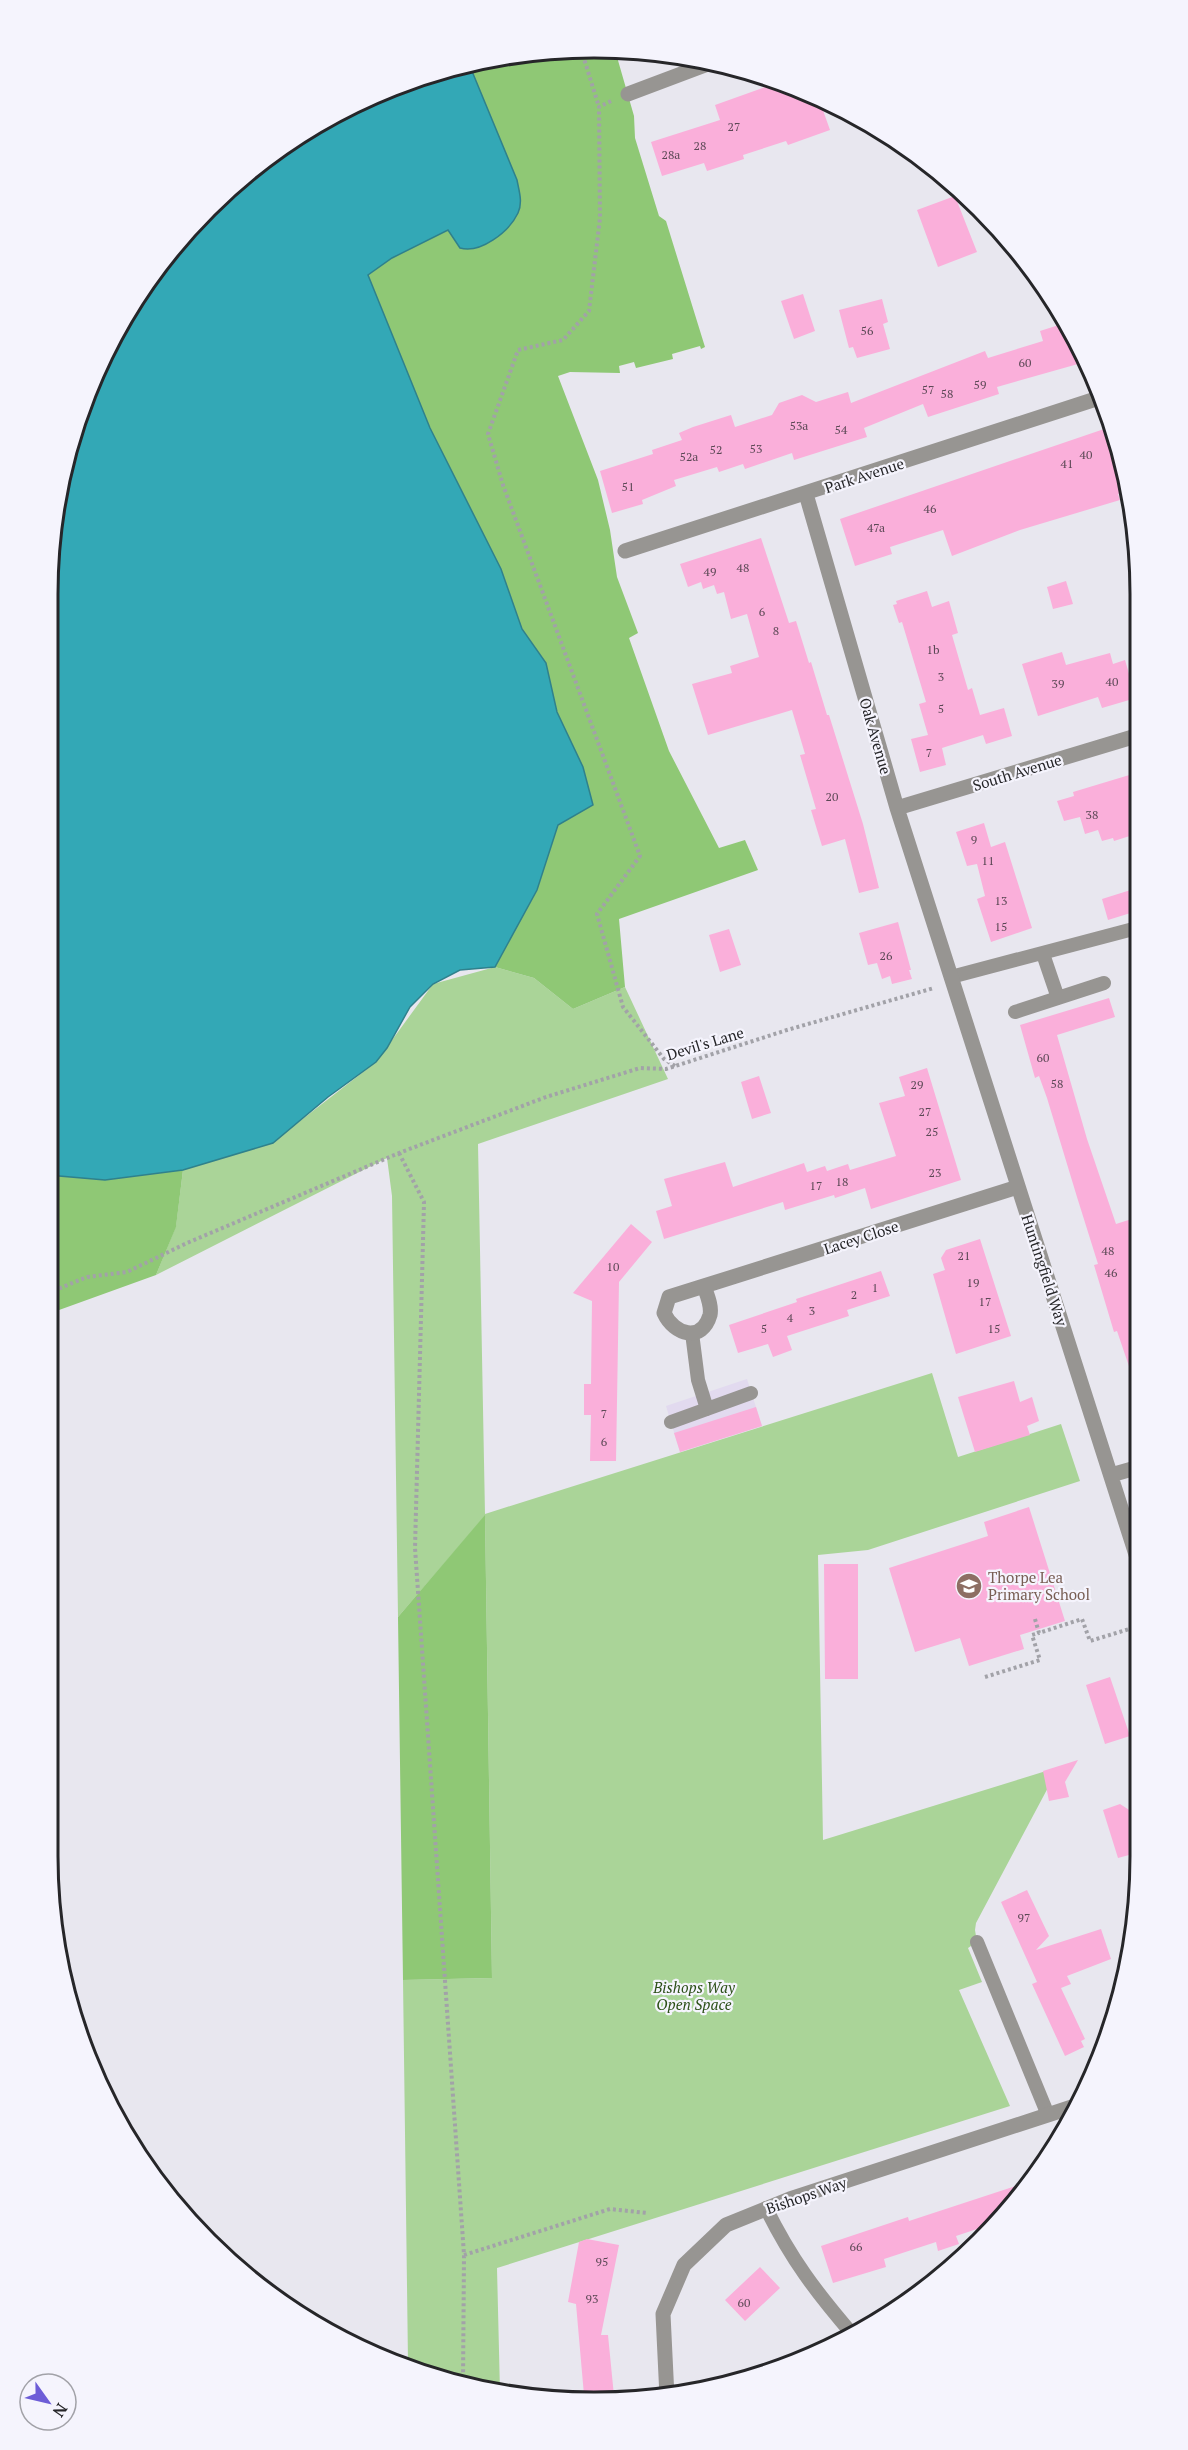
<svg xmlns="http://www.w3.org/2000/svg" width="1188" height="2450" viewBox="0 0 1188 2450" font-family="'PT Serif',serif">
<rect width="100%" height="100%" fill="#e8e7ef"/>
<path fill="#e2daef" d="M 747,1379 L 762,1426 L 680,1452 L 666,1406 Z"/>
<path fill="#aad498" d="M 495,967 L 534,978 L 573,1009 L 625,987 L 668,1079 L 478,1144 L 485,1514 L 932,1373 L 958,1457 L 1061,1424 L 1080,1481 L 868,1550 L 818,1555 L 823,1840 L 1059,1767 L 976,1923 L 975,1930 L 977,1942 L 968,1948 L 982,1982 L 959,1990 L 1010,2106 L 497,2268 L 500,2392 L 487,2391 L 408,2362 L 403,1980 L 492,1978 L 485,1516 L 398,1617 L 392,1196 L 387,1158 L 156,1275 L 176,1226 L 183,1170 L 273,1142 L 376,1062 L 433,984 Z"/>
<path fill="#8fc875" d="M 594,48 L 615,50 L 634,116 L 635,138 L 659,216 L 666,221 L 705,347 L 701,349 L 700,346 L 672,354 L 673,359 L 636,368 L 634,362 L 619,366 L 620,373 L 570,372 L 558,376 L 598,480 L 610,530 L 617,577 L 638,633 L 629,638 L 669,751 L 719,848 L 745,840 L 758,870 L 619,919 L 625,987 L 573,1009 L 534,978 L 495,967 L 537,890 L 558,824 L 593,805 L 583,767 L 557,712 L 546,663 L 522,629 L 501,569 L 430,428 L 368,275 L 392,258 L 448,230 L 468,64 L 488,58 Z
M 183,1170 L 176,1227 L 156,1275 L 48,1314 L 48,1175 L 105,1180 Z
M 485,1515 L 492,1978 L 403,1980 L 398,1617 Z"/>
<path fill="#33a8b6" stroke="#2f818c" stroke-width="1.5" d="M 469,64 L 517,180 C 519,191 523,202 518,213 C 509,232 480,254 460,248 L 448,230 L 392,258 L 368,275 L 430,428 L 501,569 L 522,629 L 546,663 L 557,712 L 583,767 L 593,805 L 558,825 L 537,890 L 495,967 L 460,970 L 433,984 L 410,1007 L 387,1048 L 376,1062 L 328,1097 L 273,1143 L 183,1170 L 105,1180 L 48,1175 L 48,594 L 59,487 L 90,385 L 140,290 L 208,208 L 291,140 L 385,89 Z"/>
<path fill="#faafda" d="M 779,82 L 803,90 L 819,99 L 830,130 L 788,145 L 786,141 L 743,155 L 744,159 L 707,171 L 704,163 L 662,176 L 651,142 L 720,120 L 715,105 Z
M 955,196 L 977,252 L 938,267 L 917,210 Z
M 803,294 L 815,331 L 794,339 L 781,301 Z
M 882,299 L 888,322 L 883,324 L 890,349 L 857,358 L 853,347 L 849,348 L 839,310 Z
M 1062,324 L 1065,336 L 1070,335 L 1085,362 L 997,387 L 999,394 L 928,417 L 923,404 L 864,428 L 867,437 L 794,460 L 792,453 L 745,469 L 743,464 L 719,472 L 717,467 L 674,480 L 676,486 L 642,500 L 643,504 L 612,513 L 600,471 L 653,454 L 652,450 L 682,440 L 679,433 L 693,427 L 731,415 L 735,427 L 772,415 L 779,403 L 802,395 L 816,402 L 848,392 L 851,403 L 985,351 L 988,358 L 1043,341 L 1040,331 Z
M 1110,427 L 1127,491 L 1118,494 L 1120,500 L 1020,530 L 952,556 L 943,530 L 890,547 L 892,554 L 855,566 L 840,519 Z
M 761,538 L 789,623 L 796,621 L 809,663 L 811,662 L 827,715 L 829,715 L 863,824 L 879,888 L 859,893 L 845,839 L 822,846 L 811,810 L 816,809 L 800,755 L 805,754 L 792,710 L 708,735 L 692,684 L 732,673 L 730,666 L 759,657 L 747,614 L 731,619 L 724,592 L 717,594 L 714,585 L 703,589 L 701,582 L 688,587 L 680,564 Z
M 1066,581 L 1073,604 L 1053,609 L 1047,587 Z
M 927,591 L 932,607 L 949,601 L 958,633 L 952,635 L 968,690 L 972,688 L 980,715 L 1004,708 L 1012,736 L 986,744 L 983,735 L 942,748 L 946,765 L 920,772 L 911,739 L 928,735 L 919,704 L 926,702 L 902,622 L 899,623 L 893,605 L 897,604 L 896,601 Z
M 1062,652 L 1066,665 L 1110,653 L 1113,664 L 1125,660 L 1136,698 L 1102,708 L 1098,697 L 1038,716 L 1022,664 Z
M 1136,773 L 1136,834 L 1114,841 L 1113,838 L 1102,841 L 1098,830 L 1085,834 L 1080,817 L 1064,821 L 1057,801 L 1074,796 L 1073,792 Z
M 984,823 L 991,847 L 1005,842 L 1032,928 L 991,942 L 977,899 L 985,896 L 977,864 L 967,866 L 956,832 Z
M 1137,888 L 1137,911 L 1108,920 L 1102,899 Z
M 898,922 L 911,970 L 909,970 L 912,979 L 892,984 L 890,976 L 882,979 L 877,963 L 868,965 L 859,933 Z
M 729,929 L 741,965 L 720,972 L 709,935 Z
M 1109,998 L 1115,1017 L 1057,1035 L 1087,1139 L 1116,1224 L 1138,1217 L 1138,1381 L 1134,1381 L 1117,1331 L 1114,1332 L 1094,1265 L 1098,1264 L 1077,1197 L 1047,1098 L 1039,1076 L 1035,1078 L 1020,1025 Z
M 927,1068 L 961,1180 L 871,1209 L 865,1188 L 835,1198 L 834,1195 L 785,1210 L 783,1202 L 664,1239 L 656,1211 L 672,1206 L 664,1179 L 725,1162 L 733,1187 L 804,1163 L 807,1172 L 825,1166 L 827,1171 L 848,1164 L 850,1170 L 896,1156 L 879,1103 L 905,1096 L 899,1077 Z
M 759,1076 L 771,1113 L 752,1119 L 741,1082 Z
M 631,1224 L 652,1242 L 619,1282 L 616,1461 L 590,1461 L 591,1415 L 584,1415 L 584,1384 L 591,1384 L 592,1301 L 573,1293 Z
M 980,1239 L 1011,1336 L 956,1354 L 933,1274 L 945,1270 L 941,1258 L 946,1250 Z
M 881,1271 L 890,1296 L 847,1310 L 849,1316 L 787,1336 L 792,1350 L 773,1357 L 768,1344 L 738,1353 L 729,1325 L 797,1302 L 796,1299 Z
M 1014,1381 L 1020,1402 L 1032,1397 L 1039,1421 L 1027,1426 L 1030,1435 L 975,1452 L 958,1397 Z
M 756,1407 L 762,1426 L 680,1452 L 674,1433 Z
M 1029,1507 L 1065,1621 L 1020,1635 L 1024,1649 L 969,1666 L 960,1638 L 915,1652 L 889,1568 L 988,1536 L 984,1522 Z
M 824,1564 L 858,1564 L 858,1679 L 825,1679 Z
M 1110,1677 L 1130,1736 L 1105,1744 L 1086,1685 Z
M 1078,1760 L 1065,1782 L 1069,1797 L 1049,1801 L 1043,1771 Z
M 1120,1804 L 1140,1817 L 1140,1852 L 1118,1858 L 1103,1810 Z
M 1027,1890 L 1049,1936 L 1036,1950 L 1101,1929 L 1111,1959 L 1067,1976 L 1071,1984 L 1061,1988 L 1085,2039 L 1081,2041 L 1084,2047 L 1065,2056 L 1032,1984 L 1037,1982 L 1001,1902 Z
M 1025,2183 L 1004,2216 L 998,2222 L 956,2236 L 959,2244 L 938,2251 L 936,2242 L 884,2259 L 886,2267 L 833,2283 L 821,2246 L 908,2217 L 909,2221 Z
M 587,2239 L 619,2245 L 601,2335 L 608,2335 L 614,2396 L 584,2395 L 576,2304 L 568,2302 L 579,2242 Z
M 760,2267 L 780,2288 L 745,2321 L 725,2300 Z"/>
<g fill="none" stroke-linecap="round" stroke-linejoin="round">
<path stroke="#a2a2a8" stroke-width="4" stroke-dasharray="3 3" stroke-linecap="butt" d="M 581,49 L 599,107
M 611,101 L 599,107 L 600,218 L 589,311 L 563,340 L 518,350 L 488,434 L 503,485 L 640,856 L 597,914 L 623,1007 L 664,1059 L 675,1066
M 399,1153 L 424,1202 L 415,1548 L 464,2255 L 463,2382
M 48,1293 L 87,1277 L 127,1272 L 187,1243 L 399,1153 L 546,1097 L 640,1068 L 666,1069 L 787,1030 L 934,988
M 1035,1619 L 1039,1633 L 1082,1619 L 1090,1641 L 1139,1626
M 985,1677 L 1040,1660 L 1032,1635 L 1039,1633
M 464,2255 L 610,2209 L 647,2213"/>
<path stroke="#979592" stroke-width="14" d="M 1043,954 L 1058,998
M 951,977 L 1137,928
M 1015,1012 L 1104,983
M 692,1333 L 698,1380 L 707,1409
M 671,1422 L 751,1393
M 977,1942 L 1048,2115
M 766,2208 C 791,2259 816,2292 853,2335"/>
<path stroke="#979592" stroke-width="15" d="M 628,94 L 713,62
M 806,494 L 897,808 L 1139,1564
M 625,551 L 1102,397
M 897,808 L 1136,736
M 704,1286 C 707,1295 712,1306 710,1315 C 702,1343 674,1335 664,1313 L 669,1297 L 704,1286 L 1018,1187
M 1111,1475 L 1139,1467
M 667,2397 L 663,2314 L 684,2265 L 726,2225 L 790,2199 L 1072,2107"/>
</g>
<defs>
<symbol id="school-disc" viewBox="-11 -11 22 22"><circle r="9.5" fill="#8d6e63" stroke="#f5f4fd"/><path d="M0-5L7-2L0 1L-7-2ZM-4 1L0 2.5L4 1V4Q0 6-4 4Z" fill="#fff"/></symbol>
</defs>
<g fill-rule="evenodd">
<use href="#school-disc" x="954" y="1571" width="30" height="30"/>
</g>
<g text-anchor="middle" dominant-baseline="central" stroke-width="4.5" stroke-linejoin="round" paint-order="stroke">
<g font-size="12" fill="#5b4855">
<text x="734" y="126">27</text>
<text x="700" y="145">28</text>
<text x="671" y="154">28a</text>
<text x="867" y="330">56</text>
<text x="1025" y="362">60</text>
<text x="980" y="384">59</text>
<text x="928" y="389">57</text>
<text x="947" y="393">58</text>
<text x="799" y="425">53a</text>
<text x="841" y="429">54</text>
<text x="756" y="448">53</text>
<text x="716" y="449">52</text>
<text x="1086" y="454">40</text>
<text x="689" y="456">52a</text>
<text x="1067" y="463">41</text>
<text x="628" y="486">51</text>
<text x="930" y="508">46</text>
<text x="876" y="527">47a</text>
<text x="743" y="567">48</text>
<text x="710" y="571">49</text>
<text x="762" y="611">6</text>
<text x="776" y="630">8</text>
<text x="933" y="649">1b</text>
<text x="941" y="676">3</text>
<text x="1112" y="681">40</text>
<text x="1058" y="683">39</text>
<text x="941" y="708">5</text>
<text x="929" y="752">7</text>
<text x="832" y="796">20</text>
<text x="1092" y="814">38</text>
<text x="974" y="839">9</text>
<text x="988" y="860">11</text>
<text x="1001" y="900">13</text>
<text x="1001" y="926">15</text>
<text x="886" y="955">26</text>
<text x="1043" y="1057">60</text>
<text x="1057" y="1083">58</text>
<text x="917" y="1084">29</text>
<text x="925" y="1111">27</text>
<text x="932" y="1131">25</text>
<text x="935" y="1172">23</text>
<text x="842" y="1181">18</text>
<text x="816" y="1185">17</text>
<text x="1108" y="1250">48</text>
<text x="964" y="1255">21</text>
<text x="613" y="1266">10</text>
<text x="1111" y="1272">46</text>
<text x="973" y="1282">19</text>
<text x="875" y="1287">1</text>
<text x="854" y="1294">2</text>
<text x="985" y="1301">17</text>
<text x="812" y="1310">3</text>
<text x="790" y="1317">4</text>
<text x="764" y="1328">5</text>
<text x="994" y="1328">15</text>
<text x="604" y="1413">7</text>
<text x="604" y="1441">6</text>
<text x="1024" y="1917">97</text>
<text x="856" y="2246">66</text>
<text x="602" y="2261">95</text>
<text x="592" y="2298">93</text>
<text x="744" y="2302">60</text>
</g>
<g font-size="15" fill="#262629" stroke="#f5f4fd">
<text transform="translate(864 475) rotate(-18)">Park Avenue</text>
<text transform="translate(876 736) rotate(74)">Oak Avenue</text>
<text transform="translate(1017 772) rotate(-17)">South Avenue</text>
<text transform="translate(705 1043) rotate(-17)">Devil's Lane</text>
<text transform="translate(861 1237) rotate(-18)">Lacey Close</text>
<text transform="translate(1045 1270) rotate(72)">Huntingfield Way</text>
<text transform="translate(806 2195) rotate(-19)">Bishops Way</text>
</g>
<g font-size="15" fill="#785e54" stroke="#f5f4fd" text-anchor="start">
<text x="988" y="1577">Thorpe Lea<tspan x="988" dy="17">Primary School</tspan></text>
</g>
<g font-size="15" font-style="italic" fill="#2b4f17" stroke="#f5f4fd">
<text x="694" y="1987">Bishops Way<tspan x="694" dy="17">Open Space</tspan></text>
</g>
</g>
<path d="M0 0H1188V2450H0ZM594 58H594A536 536 0 0 1 1130 594V1856A536 536 0 0 1 594 2392H594A536 536 0 0 1 58 1856V594A536 536 0 0 1 594 58Z" fill="#f5f4fd" fill-rule="evenodd"/>
<path fill="none" stroke="#262629" stroke-width="3" d="M594 58H594A536 536 0 0 1 1130 594V1856A536 536 0 0 1 594 2392H594A536 536 0 0 1 58 1856V594A536 536 0 0 1 594 58Z"/>
<g transform="translate(48 2402) rotate(124)"><circle r="28" fill="#f5f4fd" stroke="#a2a2a8" stroke-width="1.5"/>
<path d="M0-4.5L10 22L0 15L-10 22Z" fill="#6d5dd7"/>
<text y="-9" font-size="16" font-weight="bold" text-anchor="middle" fill="#262629">N</text>
</g>
</svg>
